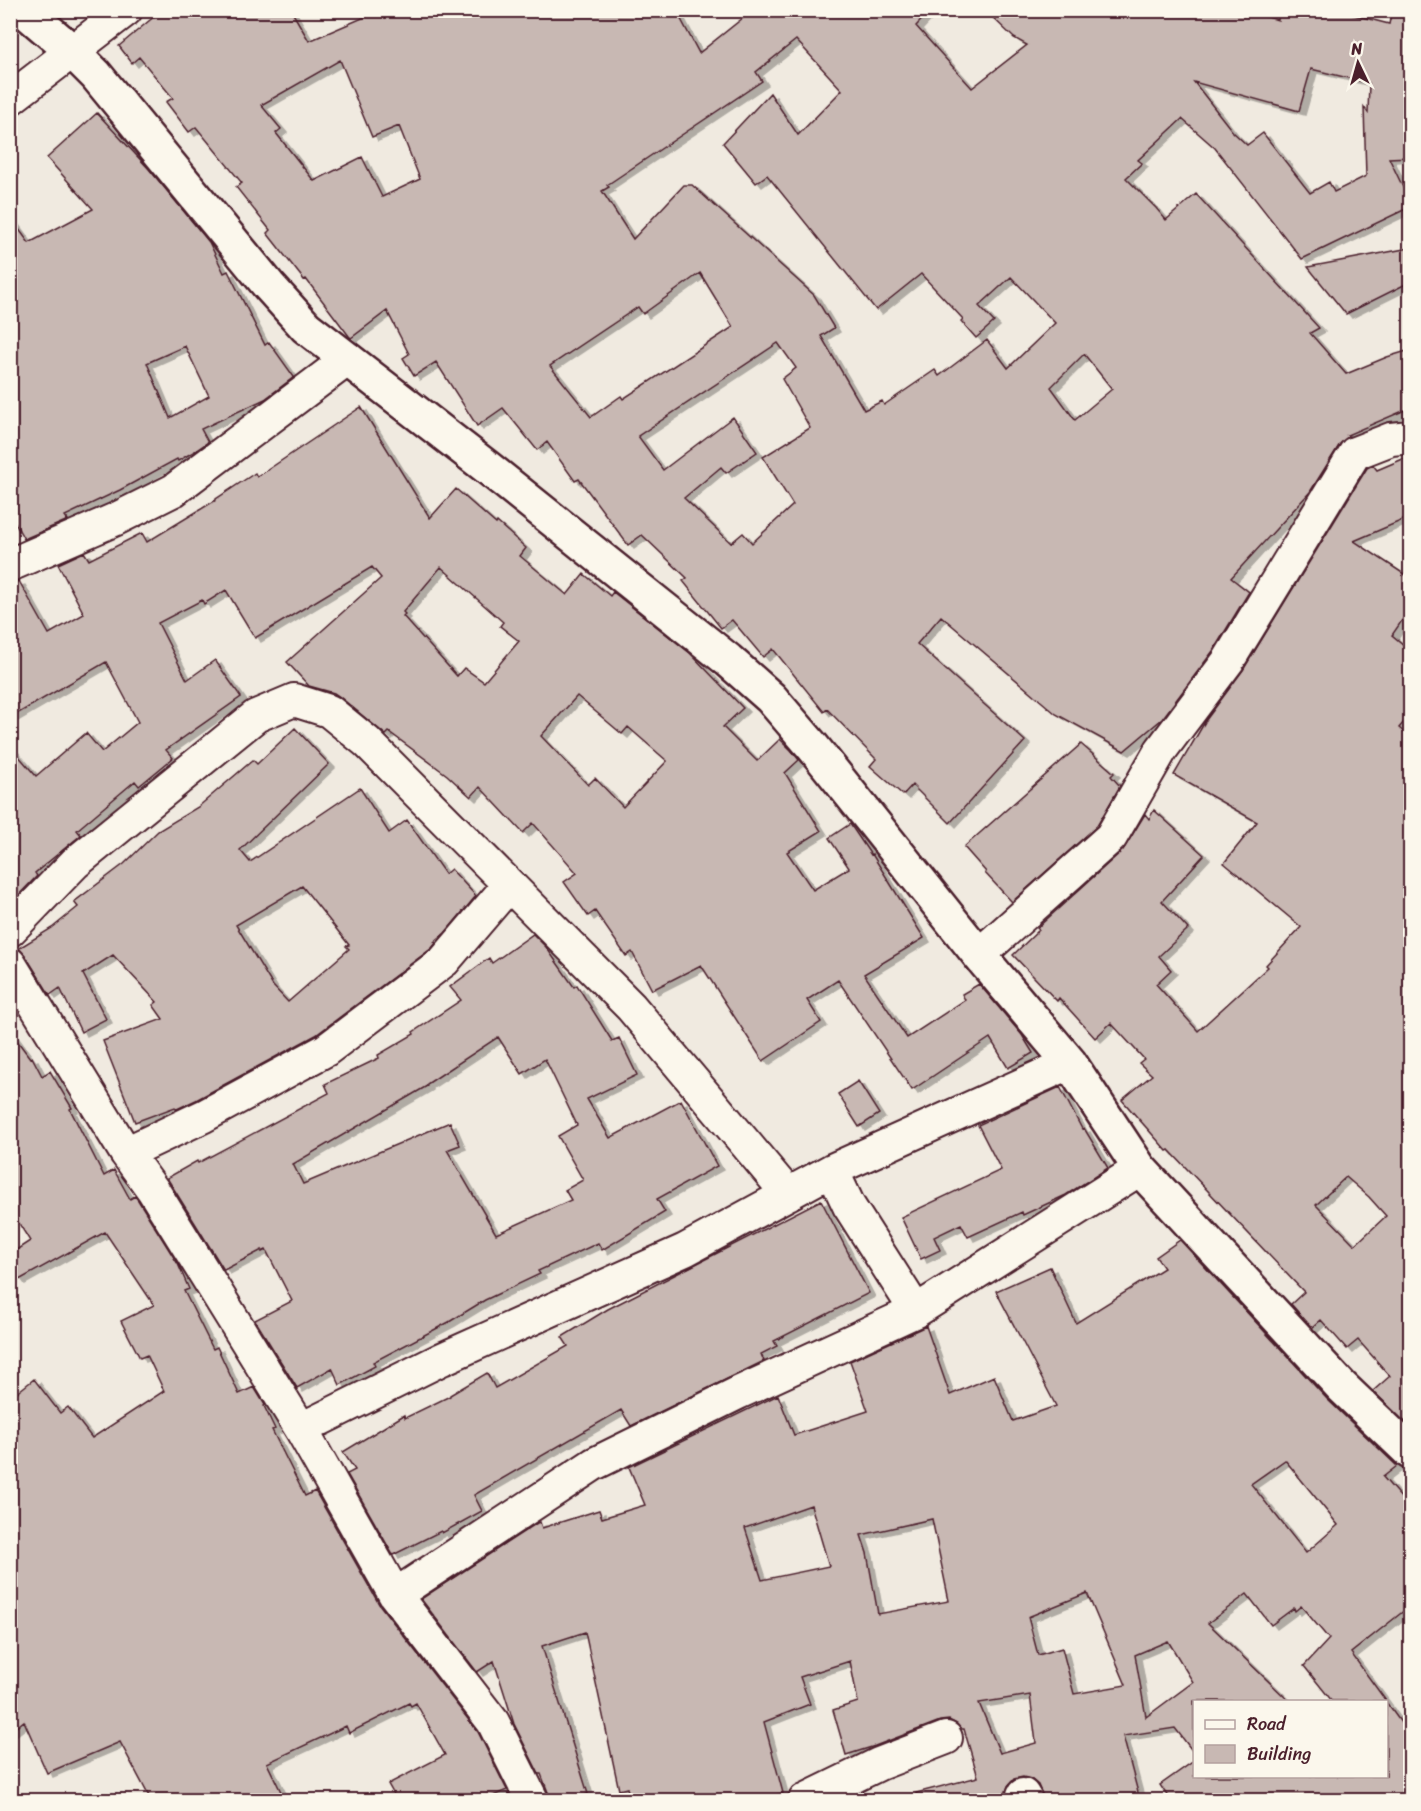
<svg xmlns="http://www.w3.org/2000/svg" width="1421" height="1811" viewBox="0 0 1421 1811" font-family="Sriracha,sans-serif">
<defs>
<filter id="shadow"><feDropShadow dx="6" dy="4" stdDeviation="0" flood-color="#0004"/></filter>
</defs>
<rect width="100%" height="100%" fill="#f0eae0"/>
<filter id="ink" filterUnits="userSpaceOnUse"><feTurbulence type="fractalNoise" baseFrequency=".0167" numOctaves="2"/><feDisplacementMap in="SourceGraphic" scale="12" xChannelSelector="R" yChannelSelector="G"/><feConvolveMatrix kernelMatrix="1 2 1 2 8 2 1 2 1" color-interpolation-filters="sRGB"/></filter>
<g filter="url(#ink)">
<path fill="#c8b8b3" stroke="#4a1f2b" stroke-width="1.5" fill-rule="evenodd" filter="url(#shadow)" d="M 162,10 L 291,10 L 309,41 L 381,10 L 676,10 L 699,53 L 753,10 L 931,10 L 916,26 L 972,88 L 1027,45 L 1014,38 L 985,10 L 1243,10 L 1278,20 L 1279,10 L 1335,10 L 1389,24 L 1392,10 L 1410,13 L 1410,157 L 1389,158 L 1410,202 L 1410,207 L 1302,259 L 1215,148 L 1182,119 L 1138,160 L 1142,163 L 1126,178 L 1156,208 L 1166,220 L 1196,194 L 1319,328 L 1310,333 L 1346,374 L 1387,357 L 1410,350 L 1410,408 L 1347,435 L 1349,436 L 1340,444 L 1310,492 L 1231,578 L 1249,592 L 1213,651 L 1162,719 L 1124,751 L 1056,714 L 941,616 L 917,644 L 1025,741 L 950,823 L 912,785 L 903,795 L 870,766 L 876,759 L 827,709 L 824,712 L 773,649 L 763,657 L 732,620 L 721,628 L 683,581 L 687,578 L 642,535 L 628,545 L 579,479 L 575,481 L 547,442 L 537,450 L 503,408 L 477,426 L 436,362 L 414,376 L 403,358 L 409,354 L 387,311 L 351,338 L 349,336 L 306,279 L 304,280 L 267,233 L 270,230 L 236,187 L 242,183 L 196,127 L 189,132 L 166,102 L 173,98 L 139,57 L 132,63 L 119,46 ZM 796,40 L 842,90 L 798,135 L 770,93 L 723,143 L 756,183 L 767,175 L 876,310 L 921,274 L 963,319 L 961,321 L 976,338 L 994,322 L 979,306 L 1011,277 L 1055,323 L 1008,368 L 987,340 L 939,376 L 935,370 L 884,405 L 882,401 L 864,410 L 821,336 L 834,328 L 814,295 L 692,185 L 684,185 L 633,239 L 602,191 L 609,187 L 607,185 L 762,81 L 756,72 ZM 340,60 L 372,137 L 399,126 L 420,179 L 382,197 L 362,157 L 314,181 L 276,133 L 281,129 L 261,105 ZM 1311,69 L 1369,83 L 1368,113 L 1364,107 L 1366,176 L 1334,192 L 1329,182 L 1310,193 L 1263,133 L 1247,145 L 1233,132 L 1194,82 L 1299,111 ZM 700,273 L 733,327 L 623,399 L 621,396 L 591,417 L 550,366 L 638,307 L 643,314 ZM 778,343 L 796,368 L 782,379 L 810,428 L 763,457 L 793,505 L 752,543 L 743,533 L 731,543 L 684,498 L 721,467 L 726,473 L 757,452 L 733,417 L 663,470 L 638,436 ZM 1084,354 L 1112,389 L 1075,420 L 1051,387 Z
M 97,113 L 149,169 L 209,242 L 224,273 L 228,271 L 265,345 L 269,342 L 294,377 L 265,399 L 201,429 L 208,442 L 195,451 L 178,461 L 177,459 L 120,490 L 65,516 L 68,520 L 24,539 L 10,514 L 10,217 L 29,243 L 93,209 L 47,158 ZM 185,346 L 209,396 L 170,418 L 147,363 Z
M 1410,248 L 1410,282 L 1346,314 L 1308,267 Z
M 361,407 L 430,518 L 456,489 L 496,524 L 497,522 L 526,548 L 520,556 L 567,595 L 584,574 L 610,596 L 613,592 L 690,653 L 743,708 L 723,727 L 757,761 L 780,739 L 791,750 L 799,760 L 785,773 L 821,831 L 787,852 L 813,890 L 849,868 L 829,838 L 850,824 L 871,855 L 872,854 L 924,938 L 864,974 L 907,1038 L 965,1000 L 962,994 L 979,984 L 1022,1035 L 1033,1053 L 1008,1068 L 990,1038 L 912,1090 L 838,980 L 807,1000 L 821,1022 L 763,1061 L 701,965 L 652,990 L 632,952 L 626,956 L 595,911 L 588,916 L 564,882 L 577,873 L 533,823 L 523,833 L 480,787 L 471,797 L 447,775 L 389,732 L 386,735 L 340,697 L 334,693 L 309,686 L 287,662 L 381,578 L 372,567 L 255,638 L 226,590 L 204,604 L 202,600 L 158,623 L 187,680 L 215,660 L 241,697 L 166,750 L 173,758 L 139,786 L 135,781 L 77,830 L 81,835 L 35,873 L 37,876 L 10,904 L 10,746 L 36,776 L 86,733 L 102,752 L 138,722 L 106,662 L 10,718 L 10,583 L 19,581 L 49,634 L 84,614 L 58,564 L 84,552 L 89,560 L 142,533 L 147,542 L 216,500 L 216,499 L 255,473 L 257,477 ZM 441,567 L 503,622 L 500,626 L 519,641 L 484,682 L 464,668 L 457,676 L 403,616 L 405,614 L 403,612 ZM 577,696 L 622,734 L 628,727 L 667,761 L 623,807 L 595,778 L 588,785 L 541,736 Z
M 1410,456 L 1410,517 L 1354,541 L 1410,578 L 1410,609 L 1392,635 L 1410,650 L 1410,715 L 1399,728 L 1410,737 L 1410,1427 L 1373,1391 L 1390,1376 L 1358,1340 L 1347,1349 L 1321,1320 L 1312,1328 L 1291,1304 L 1304,1292 L 1169,1150 L 1167,1151 L 1122,1100 L 1152,1075 L 1139,1063 L 1144,1059 L 1111,1023 L 1095,1038 L 1059,998 L 1057,1001 L 1013,955 L 1039,930 L 1037,928 L 1123,850 L 1145,814 L 1149,819 L 1154,810 L 1204,855 L 1162,901 L 1188,929 L 1159,956 L 1171,970 L 1156,984 L 1198,1031 L 1268,967 L 1266,965 L 1301,927 L 1224,863 L 1257,822 L 1174,775 L 1206,720 L 1243,670 L 1367,468 L 1373,465 L 1377,470 ZM 1346,1177 L 1369,1197 L 1386,1216 L 1355,1245 L 1316,1205 Z
M 295,728 L 329,764 L 240,850 L 250,862 L 360,788 L 389,833 L 407,820 L 445,874 L 451,869 L 476,896 L 445,933 L 434,942 L 436,943 L 432,948 L 316,1035 L 196,1100 L 177,1109 L 175,1107 L 135,1122 L 103,1041 L 163,1019 L 153,1005 L 157,1002 L 113,955 L 83,974 L 106,1019 L 81,1032 L 60,988 L 50,995 L 25,955 L 19,948 L 52,928 L 78,907 L 74,902 L 124,864 L 158,831 L 198,807 L 253,760 L 257,764 ZM 302,886 L 349,945 L 346,946 L 349,949 L 288,1002 L 273,986 L 236,925 Z
M 1081,744 L 1114,773 L 1111,776 L 1120,786 L 1097,826 L 1012,902 L 985,873 L 986,872 L 964,847 Z
M 533,934 L 546,947 L 574,987 L 577,985 L 612,1041 L 619,1038 L 637,1075 L 587,1099 L 610,1138 L 681,1100 L 717,1166 L 657,1199 L 665,1212 L 602,1250 L 598,1243 L 538,1271 L 540,1274 L 485,1300 L 449,1322 L 373,1362 L 375,1366 L 340,1385 L 332,1368 L 297,1388 L 255,1320 L 292,1301 L 266,1250 L 262,1252 L 262,1250 L 224,1270 L 167,1178 L 197,1161 L 198,1163 L 329,1093 L 325,1084 L 379,1058 L 378,1055 L 414,1034 L 413,1032 L 461,1000 L 450,987 L 489,958 L 492,963 ZM 498,1037 L 522,1074 L 545,1059 L 577,1125 L 558,1136 L 583,1180 L 565,1190 L 571,1200 L 496,1234 L 447,1150 L 460,1145 L 450,1122 L 303,1184 L 293,1164 L 427,1086 L 427,1084 Z
M 10,1031 L 30,1058 L 32,1057 L 42,1076 L 50,1071 L 72,1108 L 70,1109 L 104,1176 L 114,1170 L 130,1199 L 135,1196 L 138,1200 L 178,1264 L 189,1289 L 184,1291 L 213,1349 L 217,1347 L 239,1394 L 254,1387 L 265,1405 L 264,1406 L 275,1429 L 272,1430 L 305,1496 L 315,1491 L 379,1604 L 478,1732 L 507,1790 L 484,1800 L 397,1800 L 388,1784 L 445,1755 L 416,1703 L 411,1706 L 409,1703 L 349,1733 L 346,1726 L 267,1763 L 285,1800 L 151,1800 L 120,1742 L 47,1773 L 24,1721 L 10,1732 L 10,1398 L 34,1379 L 60,1413 L 68,1407 L 92,1438 L 164,1391 L 147,1355 L 140,1358 L 121,1321 L 154,1305 L 105,1232 L 19,1280 L 10,1268 L 10,1254 L 30,1241 L 10,1209 Z
M 858,1081 L 879,1114 L 859,1127 L 838,1094 Z
M 1060,1087 L 1082,1129 L 1084,1128 L 1108,1168 L 1066,1195 L 1023,1215 L 1022,1212 L 968,1237 L 961,1224 L 934,1237 L 940,1250 L 921,1259 L 901,1217 L 1001,1170 L 978,1125 Z
M 821,1200 L 869,1293 L 774,1341 L 777,1346 L 761,1354 L 764,1361 L 631,1426 L 621,1410 L 474,1495 L 482,1511 L 442,1533 L 441,1531 L 393,1555 L 347,1474 L 355,1470 L 343,1452 L 404,1415 L 405,1418 L 450,1396 L 450,1395 L 487,1373 L 495,1388 L 568,1346 L 562,1337 L 608,1309 Z
M 1180,1240 L 1327,1399 L 1397,1466 L 1383,1477 L 1410,1508 L 1410,1606 L 1351,1653 L 1386,1701 L 1332,1701 L 1304,1666 L 1329,1639 L 1301,1606 L 1295,1611 L 1294,1608 L 1271,1625 L 1247,1594 L 1208,1623 L 1289,1701 L 1194,1701 L 1194,1753 L 1175,1728 L 1123,1736 L 1140,1800 L 1044,1800 L 1038,1785 L 1031,1779 L 1023,1777 L 1014,1779 L 1008,1786 L 1005,1795 L 1006,1800 L 917,1800 L 916,1793 L 978,1777 L 964,1729 L 961,1729 L 957,1724 L 949,1720 L 940,1721 L 875,1746 L 846,1755 L 833,1710 L 858,1702 L 850,1661 L 800,1677 L 810,1704 L 764,1722 L 783,1793 L 755,1800 L 631,1800 L 627,1788 L 619,1790 L 585,1632 L 542,1646 L 588,1794 L 563,1800 L 551,1800 L 541,1774 L 539,1774 L 514,1724 L 494,1661 L 477,1672 L 421,1599 L 537,1523 L 540,1522 L 542,1528 L 599,1510 L 602,1518 L 645,1505 L 629,1467 L 778,1395 L 794,1435 L 868,1411 L 850,1361 L 926,1326 L 950,1395 L 994,1376 L 1013,1421 L 1056,1406 L 996,1291 L 1050,1267 L 1076,1323 L 1164,1268 L 1156,1257 ZM 1285,1460 L 1338,1525 L 1306,1553 L 1251,1484 ZM 811,1505 L 829,1566 L 762,1580 L 745,1528 ZM 932,1519 L 949,1601 L 878,1614 L 867,1553 L 861,1535 ZM 1087,1593 L 1126,1685 L 1074,1694 L 1062,1648 L 1038,1655 L 1028,1617 ZM 1168,1641 L 1193,1682 L 1146,1717 L 1135,1655 ZM 1030,1695 L 1036,1743 L 1000,1753 L 979,1703 Z
M 1386,1702 L 1410,1735 L 1410,1800 L 1170,1800 L 1160,1785 L 1194,1761 L 1194,1776 L 1386,1776 Z"/>
<g fill="none" stroke-linecap="round" stroke-linejoin="round">
<defs>
<path id="minor" d="M 10,99 L 126,10
M 10,565 L 116,519 L 174,490 L 348,359
M 10,930 L 75,863 L 256,716 L 294,700 L 329,711 L 367,742 L 631,1007 L 788,1194
M 979,955 L 1111,837 L 1161,750 L 1228,661 L 1355,453 L 1391,439 L 1410,437
M 10,964 L 126,1153 L 153,1190 L 301,1429 L 395,1595 L 493,1722 L 532,1800
M 126,1153 L 204,1116 L 326,1050 L 444,961 L 509,885
M 832,1170 L 849,1206 L 916,1311
M 301,1429 L 442,1359 L 685,1250 L 832,1170 L 1070,1063
M 395,1595 L 594,1464 L 738,1393 L 916,1311 L 1140,1169
M 1023,1795 L 1026,1800
M 805,1800 L 879,1764 L 946,1738"/>
<path id="tertiary" d="M 24,10 L 72,51 L 96,75 L 269,286 L 306,327 L 488,468 L 728,660 L 771,698 L 813,747 L 979,955 L 1070,1063 L 1140,1169 L 1341,1386 L 1410,1452"/>
</defs>
<use href="#minor" stroke="#4a1f2b" stroke-width="36"/>
<use href="#tertiary" stroke="#4a1f2b" stroke-width="38"/>
<use href="#minor" stroke="#fbf7ec" stroke-width="32"/>
<use href="#tertiary" stroke="#fbf7ec" stroke-width="33"/>
</g>
</g>
<rect width="1421" height="1811" fill="none" stroke="#fbf7ec" stroke-width="36"/>
<rect x="18" y="18" width="1385" height="1775" fill="none" stroke="#4a1f2b" stroke-width="2" filter="url(#ink)"/>
<rect x="1193" y="1700" width="195" height="78" fill="#fbf7ec" stroke="#b4a19f" stroke-width="1.5"/>
<rect x="1205" y="1720" width="30" height="9" fill="#fbf7ec" stroke="#b4a19f" stroke-width="1.5"/>
<text x="1247" y="1730" font-size="18" fill="#4a1f2b">Road</text>
<rect x="1205" y="1745" width="30" height="18" fill="#c8b8b3" stroke="#b4a19f" stroke-width="1.5"/>
<text x="1247" y="1760" font-size="18" fill="#4a1f2b">Building</text>
<g transform="translate(1358 63) rotate(355)" stroke="#fbf7ec" stroke-width="4.5" paint-order="stroke">
<path d="M0-4.5L10 22L0 15L-10 22Z" fill="#4a1f2b"/>
<text y="-9" font-size="16" font-weight="bold" text-anchor="middle" fill="#4a1f2b">N</text>
</g>
</svg>
